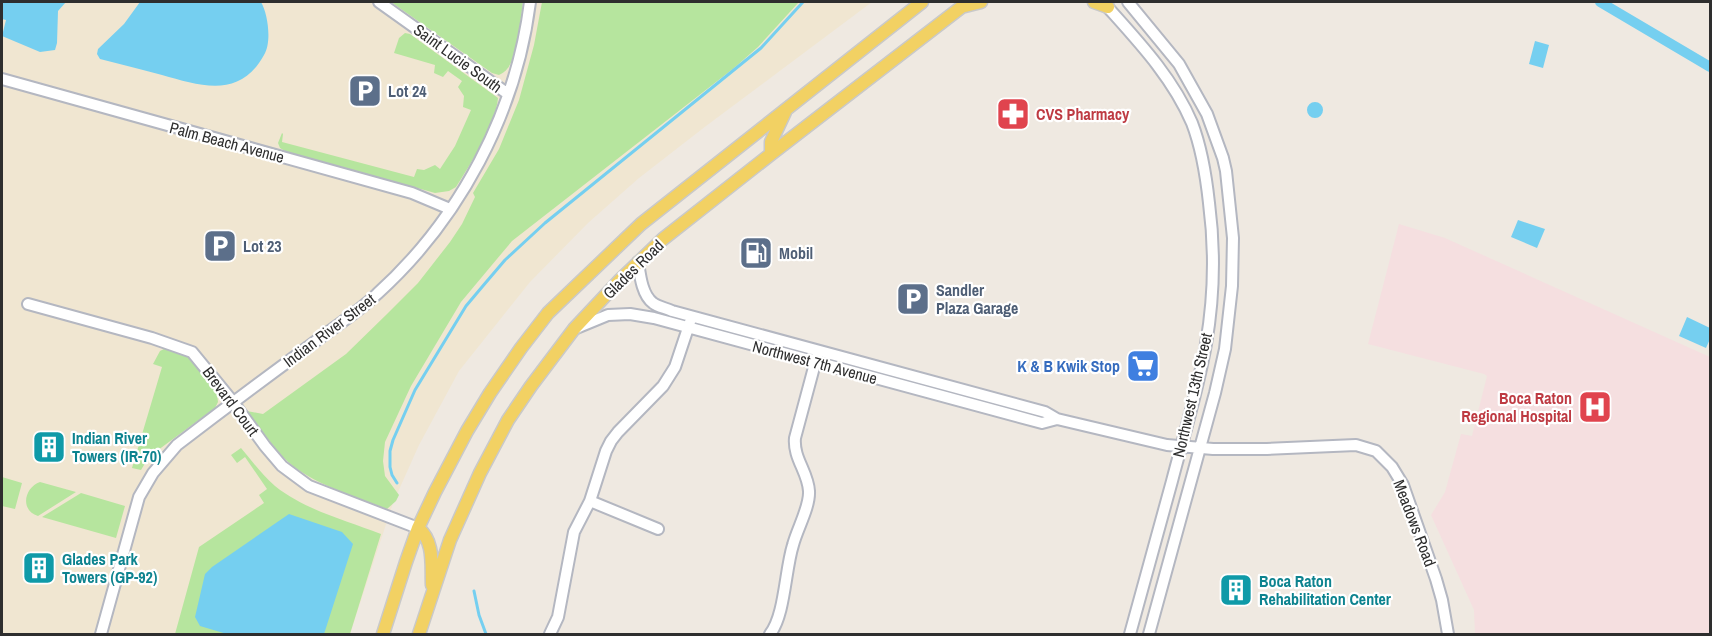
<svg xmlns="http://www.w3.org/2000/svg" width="1712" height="636" viewBox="0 0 1712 636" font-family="'Archivo Narrow',sans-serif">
<rect width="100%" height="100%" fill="#efe9e1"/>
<path fill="#f0e6d1" d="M 2,2 L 872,2 L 706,126 L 639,178 L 588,223 L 530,282 L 459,371 L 419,445 L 393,503 L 350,634 L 2,634 Z"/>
<path fill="#f5dfe0" d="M 1399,224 L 1445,238 L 1710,357 L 1710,634 L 1475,634 L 1474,610 L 1431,515 L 1445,492 L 1461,434 L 1472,436 L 1487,376 L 1484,374 L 1368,344 Z"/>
<path fill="#b6e59e" d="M 391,2 L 523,2 C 521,16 517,59 507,69 C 506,71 501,74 499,75 L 492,73 Z
M 542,2 L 799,2 L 758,47 L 734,68 L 512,241 L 461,302 L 411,386 L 385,442 L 383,461 L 385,476 L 399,495 L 396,501 L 387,509 C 358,498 317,485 293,466 C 275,451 262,430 247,411 L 263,414 L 346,354 L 387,314 L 418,283 L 450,242 L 462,224 L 475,197 L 473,193 L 499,149 L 519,100 L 534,45 Z
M 405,33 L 410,34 L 498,98 C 496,124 470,165 456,187 L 449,191 L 435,193 L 285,151 L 280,148 L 278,143 L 282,133 L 283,134 L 282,142 L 414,177 L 417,169 L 424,170 L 435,165 L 440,169 L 455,146 L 471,110 L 463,107 L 464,96 L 458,87 L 462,81 L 448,71 L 443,77 L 434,73 L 435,65 L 394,53 L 399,38 Z
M 164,349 L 188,356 L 192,360 L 217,394 L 218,402 L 215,408 L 154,453 L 147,460 L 141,470 L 132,468 L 162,367 L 153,364 L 160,351 Z
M 241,448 C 252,461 262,475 275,486 C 305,510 345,520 381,534 L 350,634 L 175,634 L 199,547 L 264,503 L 259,495 L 267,489 L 245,457 L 237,463 L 231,455 Z
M 2,477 L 22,483 L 15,509 L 2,506 Z
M 40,482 L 76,492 L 38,516 C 19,510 25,487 40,482 Z
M 81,493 L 125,506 L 116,538 L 42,517 Z"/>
<path fill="#75cff0" d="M 2,2 L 66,2 L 58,11 L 57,43 L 55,50 L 40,52 L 2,36 L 6,20 L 2,19 Z
M 140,2 L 261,2 C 268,14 272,42 264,55 C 240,99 201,86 162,75 C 142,70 121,64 100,59 L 97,54 L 98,49 L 124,24 Z
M 1535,41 L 1549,45 L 1543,68 L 1529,64 Z
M1307 110a8 8 0 1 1 16 0a8 8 0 1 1-16 0Z
M 1518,220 L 1545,229 L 1537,248 L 1511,237 Z
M 1687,317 L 1710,328 L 1710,339 L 1706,348 L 1679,336 Z
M 289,514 L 342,532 L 353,544 L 324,634 L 227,634 L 200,626 L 195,617 L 205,574 L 212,567 Z"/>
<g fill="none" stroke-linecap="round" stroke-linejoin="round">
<path stroke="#75cff0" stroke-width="3" d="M 397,483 L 392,475 L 390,467 L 390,451 L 393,440 L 415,390 L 466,306 L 482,287 L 505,260 L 545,223 L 761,48 L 803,2
M 474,591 L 479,615 L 486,634"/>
<path stroke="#75cff0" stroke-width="10" d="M 1600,2 L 1710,67"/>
<defs>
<path id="minor" d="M 379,2 L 508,94
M 1103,2 C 1136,39 1172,76 1192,123 C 1202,149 1206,175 1209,203 C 1215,249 1214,298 1206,344 C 1198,390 1184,435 1172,481 C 1158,532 1144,583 1130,634
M 1128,2 L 1179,64 L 1207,114 L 1223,158 L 1226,171 L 1233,238 L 1232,286 L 1225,349 L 1215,393 L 1149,634
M 2,79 L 412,193 L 450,209
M 638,262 C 640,275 642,295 653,303 C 658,307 666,308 672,311 L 1045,412 L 1057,419 L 1167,445 L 1213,449 L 1267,449 L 1356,445 L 1376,451 L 1392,467 L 1403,485 L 1436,579 L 1442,600 L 1448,634
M 28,304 L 152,338 L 192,352 L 233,402 L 265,446 L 282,466 L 309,486 L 418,528
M 574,329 L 608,315 L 630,314 L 654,318 L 1042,423 L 1057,419
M 590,501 L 658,529
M 101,634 L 139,497 L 153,473 L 177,445 C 220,412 264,379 308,347 C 331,329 356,314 377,294 C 460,219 516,113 530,2
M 550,634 L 558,617 L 574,532 L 590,501 L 606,451 L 611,441 L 618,432 L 663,386 L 675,367 L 690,322
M 770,634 C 785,615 785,570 793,545 C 797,529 810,507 809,491 C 808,472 793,458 795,438 L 817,356"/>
<path id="major" d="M 1094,2 L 1108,7
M 961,7 L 981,2
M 771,154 L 771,142 L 785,112
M 418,528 C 435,541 431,566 432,585
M 383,634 L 406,562 L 418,528 L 435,492 L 467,431 L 490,393 L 521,348 L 548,313 L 641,224 L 922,2
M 419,634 L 450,540 L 480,473 L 508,420 L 531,386 L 574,329 L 620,280 L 663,239 L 771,154 L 968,2"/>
</defs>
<use href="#minor" stroke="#b4b7c1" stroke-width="14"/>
<use href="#major" stroke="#c9c9c9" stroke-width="15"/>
<use href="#minor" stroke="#fff" stroke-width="10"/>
<use href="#major" stroke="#f2d163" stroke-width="12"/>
</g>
<defs>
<symbol id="parking-square" viewBox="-11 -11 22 22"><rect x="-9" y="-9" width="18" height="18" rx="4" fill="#5c6f8a" stroke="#fff"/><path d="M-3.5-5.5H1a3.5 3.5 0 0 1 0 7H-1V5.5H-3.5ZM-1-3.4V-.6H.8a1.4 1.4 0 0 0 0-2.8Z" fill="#fff"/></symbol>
<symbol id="pharmacy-square" viewBox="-11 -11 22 22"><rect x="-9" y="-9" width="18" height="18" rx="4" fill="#e0444e" stroke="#fff"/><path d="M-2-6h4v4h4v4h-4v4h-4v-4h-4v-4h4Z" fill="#fff"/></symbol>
<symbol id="fuel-square" viewBox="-11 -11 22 22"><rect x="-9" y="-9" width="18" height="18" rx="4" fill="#5c6f8a" stroke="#fff"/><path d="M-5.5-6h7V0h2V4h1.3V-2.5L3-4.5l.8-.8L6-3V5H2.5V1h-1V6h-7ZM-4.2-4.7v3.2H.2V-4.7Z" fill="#fff"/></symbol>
<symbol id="supermarket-square" viewBox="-11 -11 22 22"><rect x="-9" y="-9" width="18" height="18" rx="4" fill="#3f7fe0" stroke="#fff"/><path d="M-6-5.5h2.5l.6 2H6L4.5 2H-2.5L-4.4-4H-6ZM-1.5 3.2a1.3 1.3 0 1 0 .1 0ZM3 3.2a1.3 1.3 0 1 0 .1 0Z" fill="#fff"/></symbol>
<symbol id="hospital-square" viewBox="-11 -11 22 22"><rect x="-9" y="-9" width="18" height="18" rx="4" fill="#e0444e" stroke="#fff"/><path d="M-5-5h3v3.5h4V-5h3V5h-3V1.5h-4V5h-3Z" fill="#fff"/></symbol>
<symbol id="building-square" viewBox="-11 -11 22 22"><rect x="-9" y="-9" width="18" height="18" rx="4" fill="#0f9aa8" stroke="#fff"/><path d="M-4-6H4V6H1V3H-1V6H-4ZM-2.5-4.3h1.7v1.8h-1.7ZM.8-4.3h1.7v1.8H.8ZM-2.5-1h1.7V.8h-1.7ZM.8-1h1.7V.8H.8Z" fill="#fff"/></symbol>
</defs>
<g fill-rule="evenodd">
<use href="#parking-square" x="346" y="72" width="38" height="38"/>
<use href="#pharmacy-square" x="994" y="95" width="38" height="38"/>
<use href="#parking-square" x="201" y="227" width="38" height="38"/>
<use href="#fuel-square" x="737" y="234" width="38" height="38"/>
<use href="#parking-square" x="894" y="280" width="38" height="38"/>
<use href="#supermarket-square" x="1124" y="347" width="38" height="38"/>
<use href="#hospital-square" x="1576" y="388" width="38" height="38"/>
<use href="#building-square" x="30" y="428" width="38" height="38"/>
<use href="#building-square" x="20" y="549" width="38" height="38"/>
<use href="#building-square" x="1217" y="571" width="38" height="38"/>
</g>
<g text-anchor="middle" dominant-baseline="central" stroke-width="4.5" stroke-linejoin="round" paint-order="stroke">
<g font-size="16" fill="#2e2e2e" stroke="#fff">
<text transform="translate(458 58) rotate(36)">Saint Lucie South</text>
<text transform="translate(227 142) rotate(15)">Palm Beach Avenue</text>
<text transform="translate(633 269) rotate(-44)">Glades Road</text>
<text transform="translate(329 330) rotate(-37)">Indian River Street</text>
<text transform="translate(815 362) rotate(15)">Northwest 7th Avenue</text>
<text transform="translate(1192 395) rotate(-77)">Northwest 13th Street</text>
<text transform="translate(231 401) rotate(53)">Brevard Court</text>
<text transform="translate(1415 523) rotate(69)">Meadows Road</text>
</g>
<g font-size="16" font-weight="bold" fill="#4e5e75" stroke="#fff" text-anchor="start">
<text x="388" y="91">Lot 24</text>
<text x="243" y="246">Lot 23</text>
<text x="779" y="253">Mobil</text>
<text x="936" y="290">Sandler<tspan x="936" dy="18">Plaza Garage</tspan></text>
</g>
<g font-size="16" font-weight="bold" fill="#be3a42" stroke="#fff" text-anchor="start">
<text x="1036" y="114">CVS Pharmacy</text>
<text x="1572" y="398" text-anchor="end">Boca Raton<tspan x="1572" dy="18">Regional Hospital</tspan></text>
</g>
<g font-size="16" font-weight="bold" fill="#366cbe" stroke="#fff" text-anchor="end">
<text x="1120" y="366">K &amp; B Kwik Stop</text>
</g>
<g font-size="16" font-weight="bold" fill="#0d838f" stroke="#fff" text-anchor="start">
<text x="72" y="438">Indian River<tspan x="72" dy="18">Towers (IR-70)</tspan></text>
<text x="62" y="559">Glades Park<tspan x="62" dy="18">Towers (GP-92)</tspan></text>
<text x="1259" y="581">Boca Raton<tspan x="1259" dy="18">Rehabilitation Center</tspan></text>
</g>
</g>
<rect width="1712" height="636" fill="none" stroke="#2e2e2e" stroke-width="6"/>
</svg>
